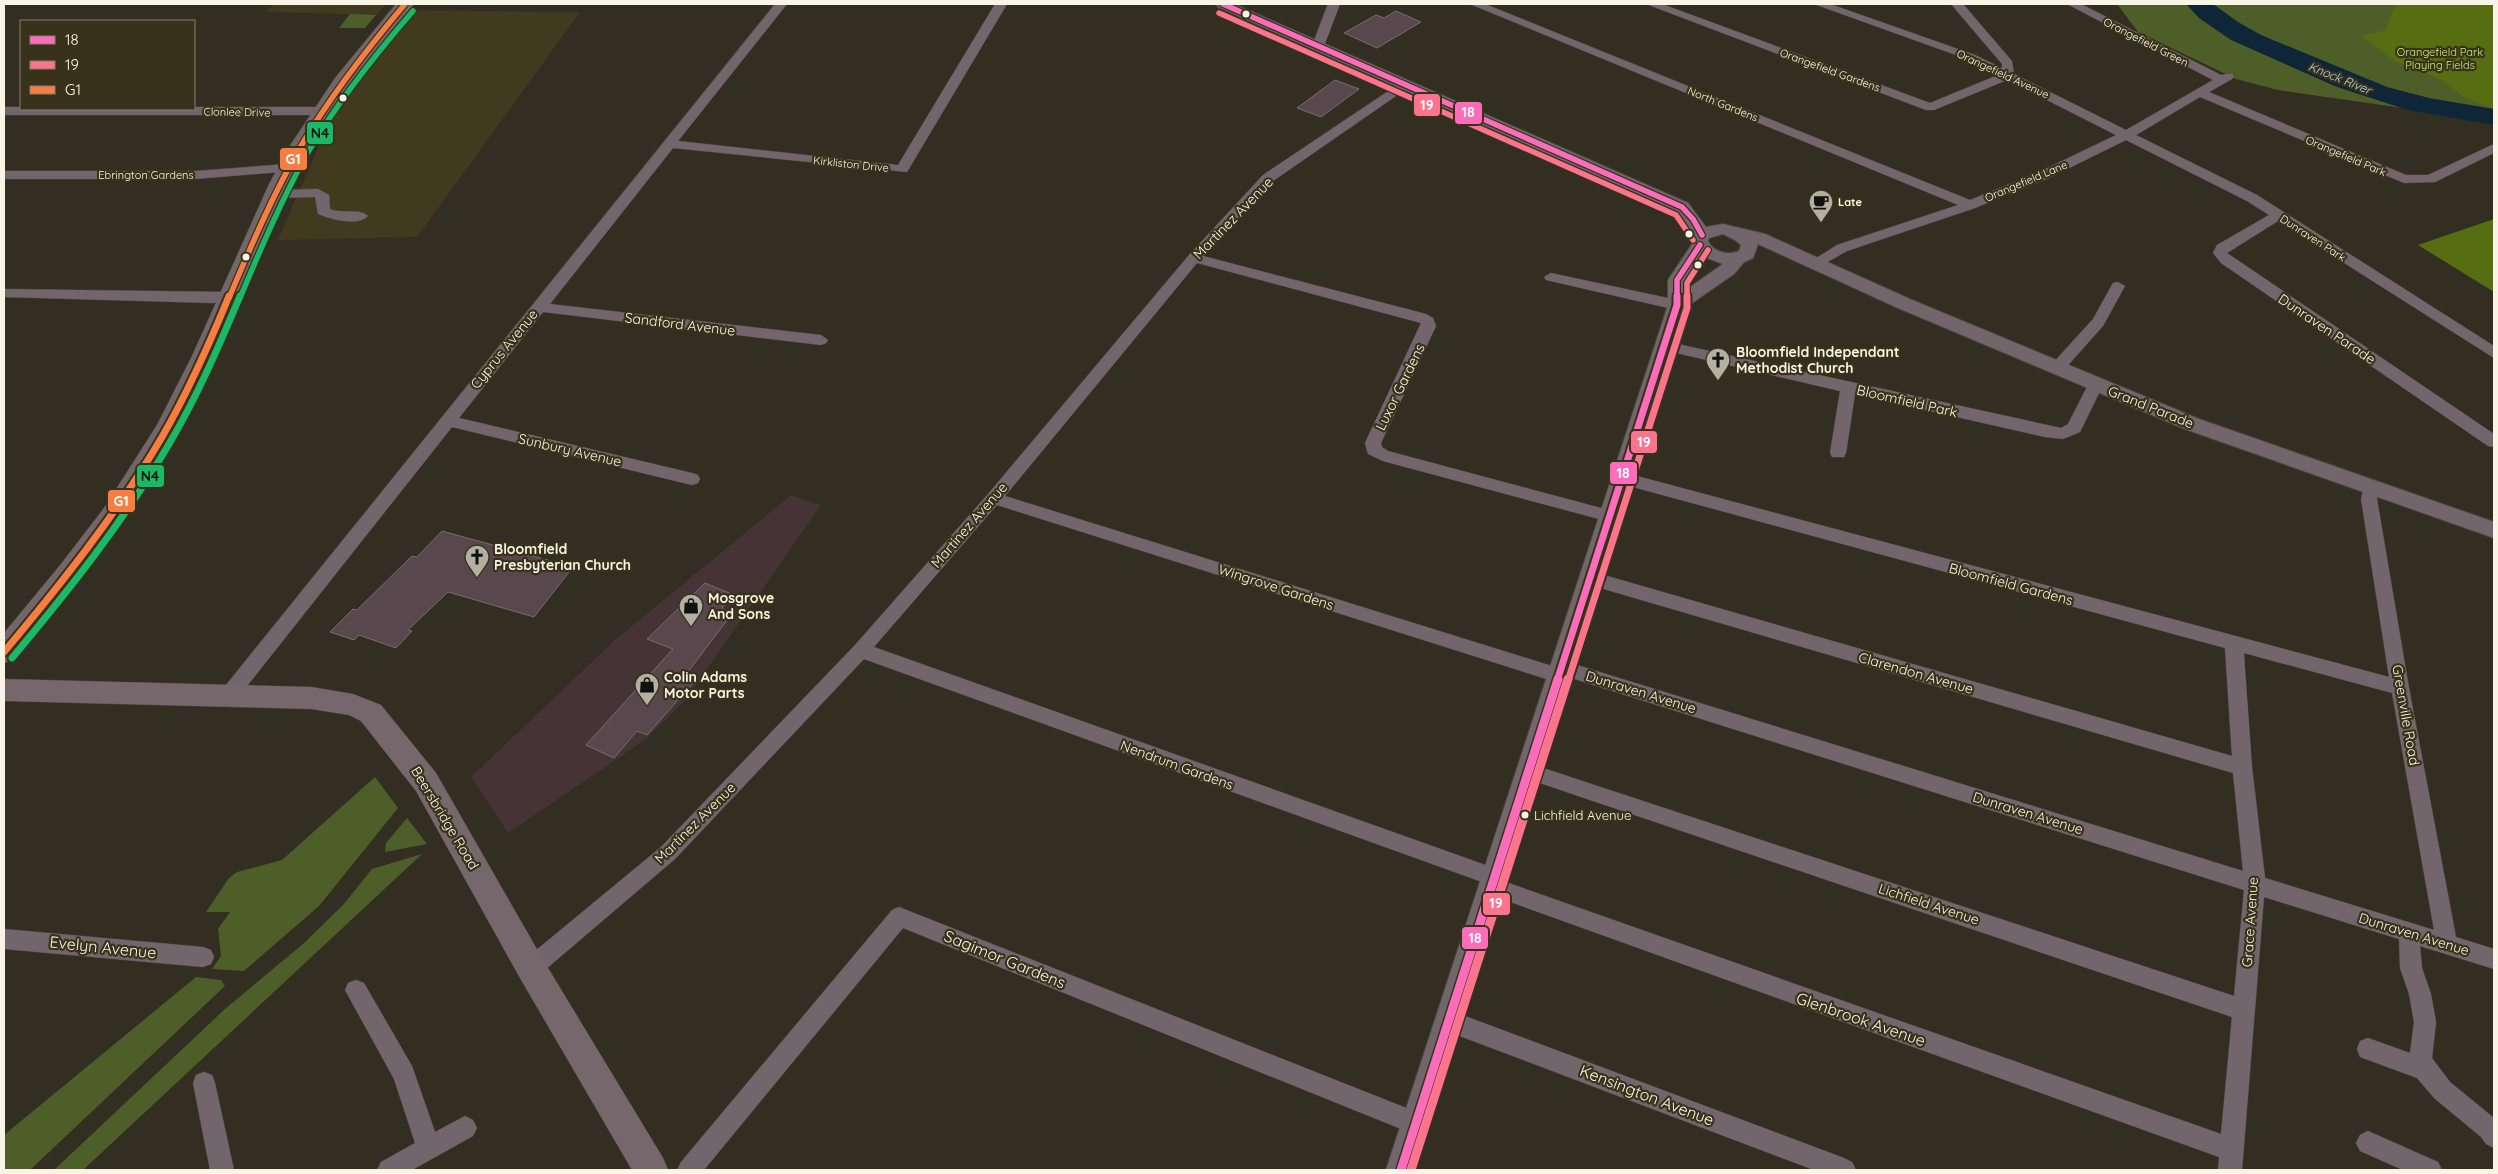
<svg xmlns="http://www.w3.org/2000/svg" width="2498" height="1174" viewBox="0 0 2498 1174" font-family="Quicksand,sans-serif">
<rect width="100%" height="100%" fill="#322e21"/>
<path fill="#423a1e" d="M 274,4 L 386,4 L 376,15 L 265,12 Z
M 413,10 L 580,12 L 417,237 L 278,240 L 334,111 Z"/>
<path fill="#453335" d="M 791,495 L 821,505 L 687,698 L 645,740 L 508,833 L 471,777 L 615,640 Z"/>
<path fill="#4e5e29" d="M 2117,4 L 2494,4 L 2494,121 L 2278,90 L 2236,79 L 2138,32 Z
M 350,14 L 376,15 L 365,28 L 339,28 Z
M 375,777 L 398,808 L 319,906 L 244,971 L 212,969 L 221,956 L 218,929 L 230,912 L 206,912 L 229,878 L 237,872 L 282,860 Z
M 407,818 L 427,844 L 385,852 L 386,843 Z
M 422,854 L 83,1170 L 54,1170 L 225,1009 L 304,943 L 343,905 L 372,869 Z
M 196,977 L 221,980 L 225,986 L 30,1170 L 4,1170 L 4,1135 Z"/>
<path fill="#566e11" d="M 2408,4 L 2494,4 L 2494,109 L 2464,97 L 2442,80 L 2395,61 L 2362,36 L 2386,30 L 2390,17 L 2397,5 Z
M 2494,219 L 2494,292 L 2418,245 Z"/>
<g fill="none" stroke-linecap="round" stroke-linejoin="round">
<path fill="#0e2637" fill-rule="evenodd" d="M 2186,4 L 2213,4 L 2238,22 L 2261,35 L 2387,87 L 2429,98 L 2494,109 L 2494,125 L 2408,110 L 2337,87 L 2231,40 L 2199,18 Z"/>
</g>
<path fill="#58474c" stroke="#766e6c" d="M 1396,11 L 1421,22 L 1377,48 L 1344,33 L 1376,15 L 1384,18 Z
M 1335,80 L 1359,89 L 1321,117 L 1297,108 Z
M 442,531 L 573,567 L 534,617 L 448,592 L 408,630 L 412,631 L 396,648 L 359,635 L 354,640 L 330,632 L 353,609 L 357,610 L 412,556 L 417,557 Z
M 705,583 L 734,595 L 722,608 L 731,615 L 684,677 L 694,682 L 647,735 L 637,731 L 614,758 L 586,745 L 673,649 L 647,639 Z"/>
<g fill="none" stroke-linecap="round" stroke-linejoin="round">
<defs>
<path id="minor" d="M 775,4 L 787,4 L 678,141 L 898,165 L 995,4 L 1007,4 L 907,172 L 673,148 L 550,304 L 821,335 L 828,340 L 826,343 L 821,345 L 543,312 L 459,418 L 692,473 L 698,475 L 700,479 L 698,483 L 692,485 L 452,427 L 236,700 L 229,703 L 222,700 L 220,695 L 222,690 Z
M 1328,4 L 1340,4 L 1324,46 L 1322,48 L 1314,48 L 1312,46 Z
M 1470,4 L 1485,4 L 1970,200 L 2039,172 L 2116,135 L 2007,80 L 1934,110 L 1926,110 L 1646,4 L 1662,4 L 1930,103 L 1998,75 L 1967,59 L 1814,4 L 1830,4 L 1975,55 L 2002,68 L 2002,64 L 1951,4 L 1963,4 L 2012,61 L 2014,74 L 2126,130 L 2213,80 L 2067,4 L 2081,4 L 2221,75 L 2232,73 L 2234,76 L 2232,79 L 2209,92 L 2406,175 L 2428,175 L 2494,144 L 2494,153 L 2435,182 L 2404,183 L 2200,97 L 2136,135 L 2257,195 L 2494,346 L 2494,358 L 2278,221 L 2227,253 L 2494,434 L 2494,447 L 2488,446 L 2221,263 L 2213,253 L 2217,245 L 2269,215 L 2247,201 L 2126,140 L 2049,178 L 1975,208 L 1847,251 L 1815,269 L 1810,268 L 1808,265 L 1810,262 L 1837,245 L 1958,205 Z
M 1405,80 L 1411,84 L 1409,87 L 1273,181 L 1203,256 L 1426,314 L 1433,318 L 1436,326 L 1381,443 L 1382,447 L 1388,451 L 1616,512 L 1618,516 L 1616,520 L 1610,522 L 1383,461 L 1368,454 L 1365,443 L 1421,323 L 1197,263 L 1005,496 L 1552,666 L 1555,662 L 1561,660 L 2243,871 L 2233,773 L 1590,585 L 1584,583 L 1581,578 L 1584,573 L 1590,571 L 2232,756 L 2225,648 L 1622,484 L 1616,482 L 1614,478 L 1616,474 L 1622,472 L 2389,677 L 2361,499 L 2365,482 L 2377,482 L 2379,486 L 2377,499 L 2409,688 L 2456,937 L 2494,949 L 2494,969 L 2420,946 L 2422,968 L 2431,994 L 2436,1022 L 2432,1058 L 2450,1082 L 2494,1118 L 2494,1148 L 2486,1144 L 2481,1137 L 2434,1098 L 2417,1078 L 2360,1057 L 2357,1049 L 2360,1041 L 2368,1038 L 2410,1053 L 2414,1022 L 2409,994 L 2400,968 L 2399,939 L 2264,897 L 2242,1170 L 2218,1170 L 2219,1157 L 1491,895 L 1484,893 L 1481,886 L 1482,882 L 864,659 L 675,859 L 539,975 L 531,978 L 523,975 L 520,968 L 523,961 L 661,847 L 855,645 L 988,494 L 1189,255 L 1263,175 ZM 997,505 L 1559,683 L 1566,681 L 1568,677 L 2244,890 L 2234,996 L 1528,763 L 1521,765 L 1518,771 L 1521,777 L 1528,779 L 2232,1017 L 2221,1134 L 1503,881 L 1504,877 L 1501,870 L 1494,868 L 874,647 ZM 2244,653 L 2392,693 L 2434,930 L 2265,878 L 2252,767 Z
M 4,107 L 321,107 L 327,111 L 321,115 L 4,115 Z
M 288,164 L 294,168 L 293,171 L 195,179 L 4,179 L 4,171 L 195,171 Z
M 318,189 L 329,195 L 330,209 C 341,214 360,208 368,216 C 358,227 330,219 318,214 L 315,197 L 276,198 L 269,194 L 276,190 Z
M 1551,273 L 1677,300 L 1684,305 L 1677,310 L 1546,280 L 1544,277 Z
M 2118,282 L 2125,286 L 2103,326 L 2062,372 L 2052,372 L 2049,368 L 2052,364 L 2093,319 L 2113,283 Z
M 4,289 L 230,292 L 237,297 L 230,302 L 211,303 L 4,297 Z
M 1664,341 L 2061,428 L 2068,424 L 2090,381 L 2100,381 L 2103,385 L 2080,432 L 2063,439 L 2045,437 L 1855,394 L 1846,453 L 1844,457 L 1832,457 L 1830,453 L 1840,391 L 1659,349 L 1657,346 L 1659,343 Z
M 899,907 L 1424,1115 L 1428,1123 L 1424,1131 L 1416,1135 L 903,928 L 704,1170 L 677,1170 L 681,1162 L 892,910 Z
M 4,929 L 203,947 L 211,950 L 214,957 L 211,964 L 203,967 L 4,949 Z
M 356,980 L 364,983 L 412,1066 L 435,1132 L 465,1116 L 473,1120 L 477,1128 L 473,1136 L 412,1170 L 377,1170 L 381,1162 L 415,1143 L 394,1079 L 345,990 L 348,983 Z
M 1449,1010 L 1844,1158 L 1852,1162 L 1856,1170 L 1814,1170 L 1449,1032 L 1441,1029 L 1438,1021 L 1441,1013 Z
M 204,1072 L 212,1075 L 215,1083 L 234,1170 L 210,1170 L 193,1083 L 196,1075 Z
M 2368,1131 L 2438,1162 L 2442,1170 L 2403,1170 L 2360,1151 L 2356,1143 L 2360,1135 Z"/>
<path id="tertiary" d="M 1216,4 L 1234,4 L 1688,203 L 1706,227 L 1723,224 L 1765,234 L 1912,300 L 2199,419 L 2494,522 L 2494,538 L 2185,429 L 1898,308 L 1758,244 L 1753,258 L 1744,262 L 1734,274 L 1685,308 L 1416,1170 L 1386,1170 L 1668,305 L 1668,280 L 1692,244 L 1690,241 L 1693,235 L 1676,211 L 1218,7 ZM 1723,234 L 1735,240 L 1741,245 L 1739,251 C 1728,256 1713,252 1708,241 L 1709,238 ZM 1702,256 L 1723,264 L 1686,290 L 1686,280 Z"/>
<path id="secondary" d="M 4,679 L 311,687 L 353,694 L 381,705 L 436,773 L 542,958 L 663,1158 L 668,1170 L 632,1170 L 520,978 L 416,791 L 361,721 L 349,715 L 311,709 L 4,701 Z"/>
<path id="primary" d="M 396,4 L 414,4 L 349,86 L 299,166 L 215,356 L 161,462 L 102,550 L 14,660 L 4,663 L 4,633 L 61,564 L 104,508 L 157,425 L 192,356 L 269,184 L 291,144 L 335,78 Z"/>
</defs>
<use href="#minor" stroke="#4c493e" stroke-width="1"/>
<use href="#tertiary" stroke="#4c493e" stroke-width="2"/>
<use href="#secondary" stroke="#4c493e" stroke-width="1"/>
<use href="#primary" stroke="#4c493e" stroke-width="1"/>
<use href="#minor" fill="#73656c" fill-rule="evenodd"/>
<use href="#tertiary" fill="#73656c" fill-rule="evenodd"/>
<use href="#secondary" fill="#76676c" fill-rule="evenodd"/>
<use href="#primary" fill="#736568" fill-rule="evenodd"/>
<defs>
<path id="bus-1-far2" d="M 1223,4 L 1682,207 L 1693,219 L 1702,235
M 1677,298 L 1677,280 L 1700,245"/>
<path id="bus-1-far1" d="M 1557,681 L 1677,305 L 1677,296"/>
<path id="bus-1" d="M 1401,1170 L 1558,679"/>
<path id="bus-2-far2" d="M 1219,13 L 1676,215 L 1693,240
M 1687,298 L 1687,283 L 1708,250"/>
<path id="bus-2-far1" d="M 1568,681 L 1687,308 L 1687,296"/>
<path id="bus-2" d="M 1411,1170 L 1568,679"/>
<path id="bus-3-far1" d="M 229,298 C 251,246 273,194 301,146 C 331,95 367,49 405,4"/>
<path id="bus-3" d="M 4,652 C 61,584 117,514 162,437 C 188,392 209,345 229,296"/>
<path id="bus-4-far1" d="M 240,298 C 261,248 282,199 308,152 C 338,101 375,55 413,11"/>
<path id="bus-4" d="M 12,658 C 69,590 124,521 169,444 C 197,397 219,346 240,296"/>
</defs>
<use href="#bus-1-far2" stroke="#39321a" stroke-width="8"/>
<use href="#bus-1-far1" stroke="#39321a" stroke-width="11"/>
<use href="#bus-1" stroke="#39321a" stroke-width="12"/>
<use href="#bus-2-far2" stroke="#39321a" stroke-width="8"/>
<use href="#bus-2-far1" stroke="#39321a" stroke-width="11"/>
<use href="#bus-2" stroke="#39321a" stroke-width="12"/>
<use href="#bus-3-far1" stroke="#39321a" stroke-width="8"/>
<use href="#bus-3" stroke="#39321a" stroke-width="11"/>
<use href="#bus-4-far1" stroke="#39321a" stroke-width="8"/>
<use href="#bus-4" stroke="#39321a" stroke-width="11"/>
<use href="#bus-1-far2" stroke="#fb6dba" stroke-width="5.5"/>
<use href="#bus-1-far1" stroke="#fb6dba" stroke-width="7"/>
<use href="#bus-1" stroke="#fb6dba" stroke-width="9"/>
<use href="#bus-2-far2" stroke="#fc738d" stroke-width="5.5"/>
<use href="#bus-2-far1" stroke="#fc738d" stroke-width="7"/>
<use href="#bus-2" stroke="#fc738d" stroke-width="9"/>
<use href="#bus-3-far1" stroke="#f77d43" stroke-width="5.5"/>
<use href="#bus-3" stroke="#f77d43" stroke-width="7"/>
<use href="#bus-4-far1" stroke="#1ab867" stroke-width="5.5"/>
<use href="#bus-4" stroke="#1ab867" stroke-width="7"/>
</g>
<defs>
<symbol id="cafe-pin" viewBox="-11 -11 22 30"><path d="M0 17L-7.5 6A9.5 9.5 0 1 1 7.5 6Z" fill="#b3afa1" stroke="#39321a"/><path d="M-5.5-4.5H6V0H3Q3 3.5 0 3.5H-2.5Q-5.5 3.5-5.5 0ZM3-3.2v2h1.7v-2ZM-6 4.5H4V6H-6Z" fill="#111"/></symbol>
<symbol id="church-pin" viewBox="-11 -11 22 30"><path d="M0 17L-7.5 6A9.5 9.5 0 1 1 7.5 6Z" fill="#b3afa1" stroke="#39321a"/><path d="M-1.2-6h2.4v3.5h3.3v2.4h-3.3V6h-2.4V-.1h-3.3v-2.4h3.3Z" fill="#111"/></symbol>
<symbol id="shop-pin" viewBox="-11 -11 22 30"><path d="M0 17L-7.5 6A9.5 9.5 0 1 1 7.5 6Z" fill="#b3afa1" stroke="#39321a"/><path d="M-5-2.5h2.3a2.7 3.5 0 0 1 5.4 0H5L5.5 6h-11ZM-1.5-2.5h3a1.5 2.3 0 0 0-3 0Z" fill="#111"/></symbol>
</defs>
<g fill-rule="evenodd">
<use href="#cafe-pin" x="1807" y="188" width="28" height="38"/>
<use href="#church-pin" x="1704" y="346" width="28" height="38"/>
<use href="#church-pin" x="463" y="543" width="28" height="38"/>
<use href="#shop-pin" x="677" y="592" width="28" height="38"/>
<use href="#shop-pin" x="633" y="671" width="28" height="38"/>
</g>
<g fill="#f9f5e6" stroke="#39321a" stroke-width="2">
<circle cx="1246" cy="14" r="4.5"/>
<circle cx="343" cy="98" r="4.5"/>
<circle cx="1689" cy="234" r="4.5"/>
<circle cx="246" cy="257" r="4.5"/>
<circle cx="1698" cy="265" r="4.5"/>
<circle cx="1525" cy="815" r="4.5"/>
</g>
<g text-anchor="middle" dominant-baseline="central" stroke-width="4.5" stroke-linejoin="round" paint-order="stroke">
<g font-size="11" fill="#f9f5e6" stroke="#39321a">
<text transform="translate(2146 42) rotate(27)">Orangefield Green</text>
<text transform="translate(1830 70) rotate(20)">Orangefield Gardens</text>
<text transform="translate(2003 74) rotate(25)">Orangefield Avenue</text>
<text transform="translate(1723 104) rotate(22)">North Gardens</text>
<text transform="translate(237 112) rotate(1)">Clonlee Drive</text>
<text transform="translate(2346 156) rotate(23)">Orangefield Park</text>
<text transform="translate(851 164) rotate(6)">Kirkliston Drive</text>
<text x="146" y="175">Ebrington Gardens</text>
<text transform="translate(2026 181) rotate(-23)">Orangefield Lane</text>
<text transform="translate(2313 238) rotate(33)">Dunraven Park</text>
</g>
<g font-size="11" fill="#c7ef74" stroke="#39321a">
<text x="2440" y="52">Orangefield Park<tspan x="2440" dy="13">Playing Fields</tspan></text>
</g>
<g font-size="11" font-weight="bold" fill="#f9f5e6" stroke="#39321a" text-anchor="start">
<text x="1838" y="202">Late</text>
</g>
<g font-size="12" font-style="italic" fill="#afd6f8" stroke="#39321a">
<text transform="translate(2340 78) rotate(22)">Knock River</text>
</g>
<g font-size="13" fill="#f9f5e6" stroke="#39321a" text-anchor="start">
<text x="1534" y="815">Lichfield Avenue</text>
</g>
<g font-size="14" fill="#f9f5e6" stroke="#39321a">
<text transform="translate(1233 218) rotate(-46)">Martinez Avenue</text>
<text transform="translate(680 324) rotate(7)">Sandford Avenue</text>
<text transform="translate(2327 329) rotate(34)">Dunraven Parade</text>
<text transform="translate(504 349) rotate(-51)">Cyprus Avenue</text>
<text transform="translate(1400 387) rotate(-64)">Luxor Gardens</text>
<text transform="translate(1907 401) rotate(13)">Bloomfield Park</text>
<text transform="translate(2151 407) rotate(22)">Grand Parade</text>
<text transform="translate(570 450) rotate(13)">Sunbury Avenue</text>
<text transform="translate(969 525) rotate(-49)">Martinez Avenue</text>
<text transform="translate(2011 584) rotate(15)">Bloomfield Gardens</text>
<text transform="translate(1276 587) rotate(18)">Wingrove Gardens</text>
<text transform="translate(1916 673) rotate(16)">Clarendon Avenue</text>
<text transform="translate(1641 692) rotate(17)">Dunraven Avenue</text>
<text transform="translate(2406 715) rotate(80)">Greenville Road</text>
<text transform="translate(1177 765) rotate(20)">Nendrum Gardens</text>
<text transform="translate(2028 813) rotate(17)">Dunraven Avenue</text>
<text transform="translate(445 818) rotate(59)">Beersbridge Road</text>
<text transform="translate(695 823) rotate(-45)">Martinez Avenue</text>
<text transform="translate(1929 904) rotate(18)">Lichfield Avenue</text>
<text transform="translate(2250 922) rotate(-86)">Grace Avenue</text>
<text transform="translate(2414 934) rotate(17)">Dunraven Avenue</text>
</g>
<g font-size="14" font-weight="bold" fill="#f9f5e6" stroke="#39321a" text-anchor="start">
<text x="1736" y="352">Bloomfield Independant<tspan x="1736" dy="16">Methodist Church</tspan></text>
<text x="494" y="549">Bloomfield<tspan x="494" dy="16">Presbyterian Church</tspan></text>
<text x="708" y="598">Mosgrove<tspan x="708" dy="16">And Sons</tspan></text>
<text x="664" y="677">Colin Adams<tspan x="664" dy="16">Motor Parts</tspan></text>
</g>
<g font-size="16" fill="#f9f5e6" stroke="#39321a">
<text transform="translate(103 947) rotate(6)">Evelyn Avenue</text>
<text transform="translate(1005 959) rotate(22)">Sagimor Gardens</text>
<text transform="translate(1861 1019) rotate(19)">Glenbrook Avenue</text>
<text transform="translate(1647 1095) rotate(21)">Kensington Avenue</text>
</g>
</g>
<g stroke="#39321a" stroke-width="2">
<rect x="1413" y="93" width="28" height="24" rx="5" fill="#fc738d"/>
<rect x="1454" y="101" width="29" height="24" rx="5" fill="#fb6dba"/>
<rect x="306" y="121" width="28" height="24" rx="5" fill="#1ab867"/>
<rect x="279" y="147" width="29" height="24" rx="5" fill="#f77d43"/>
<rect x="1630" y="430" width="28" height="24" rx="5" fill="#fc738d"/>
<rect x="1609" y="461" width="29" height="24" rx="5" fill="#fb6dba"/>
<rect x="136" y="464" width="29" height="24" rx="5" fill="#1ab867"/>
<rect x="107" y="489" width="29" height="24" rx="5" fill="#f77d43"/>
<rect x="1482" y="892" width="29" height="24" rx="5" fill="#fc738d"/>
<rect x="1461" y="926" width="28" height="24" rx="5" fill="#fb6dba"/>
</g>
<g font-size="14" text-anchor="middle" font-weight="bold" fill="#fff">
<text x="1427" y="110">19</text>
<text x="1468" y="117">18</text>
<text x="293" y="164">G1</text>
<text x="1644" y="447">19</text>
<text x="1623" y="478">18</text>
<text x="121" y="506">G1</text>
<text x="1496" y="908">19</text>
<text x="1475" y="943">18</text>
</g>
<g font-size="14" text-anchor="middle" font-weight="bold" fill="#111">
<text x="320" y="138">N4</text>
<text x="150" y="481">N4</text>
</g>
<rect width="2498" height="1174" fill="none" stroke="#f9f5e6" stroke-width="10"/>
<rect x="20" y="20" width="175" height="90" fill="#39321a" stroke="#86806c"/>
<rect x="30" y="36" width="25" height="8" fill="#fb6dba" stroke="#86806c"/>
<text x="65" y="45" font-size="15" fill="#f9f5e6">18</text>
<rect x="30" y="61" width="25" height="8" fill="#fc738d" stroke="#86806c"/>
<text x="65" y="70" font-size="15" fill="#f9f5e6">19</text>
<rect x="30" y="86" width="25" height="8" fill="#f77d43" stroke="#86806c"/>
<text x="65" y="95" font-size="15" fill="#f9f5e6">G1</text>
</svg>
